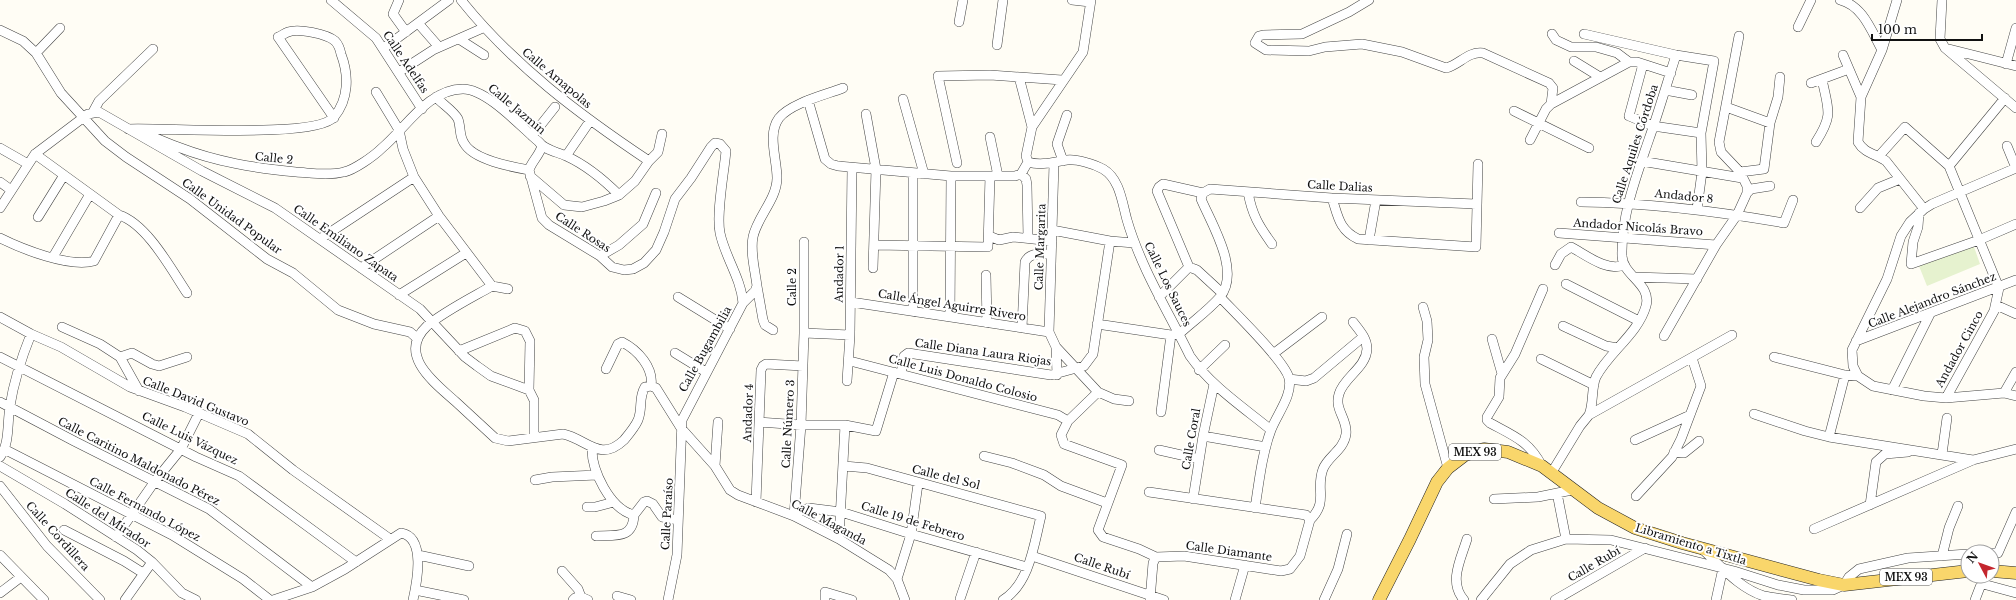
<svg xmlns="http://www.w3.org/2000/svg" width="2016" height="600" viewBox="0 0 2016 600" font-family="'Libre Baskerville',serif">
<rect width="100%" height="100%" fill="#fffdf5"/>
<path fill="#e6f2cf" d="M 1973,244 L 1980,264 L 1927,286 L 1919,266 Z"/>
<g fill="none" stroke-linecap="round" stroke-linejoin="round">
<defs>
<path id="minor" d="M 331,0 L 376,38 L 422,109
M 399,0 L 393,14 L 406,32
M 461,0 C 513,65 580,115 649,161
M 1072,0 L 1090,2
M 1369,0 L 1349,12 L 1302,34 L 1263,35 L 1259,36 L 1255,43 L 1266,50 L 1309,51 L 1325,47 L 1362,44 L 1402,52 L 1446,68 C 1459,65 1468,51 1483,53 L 1549,83 L 1553,88 L 1551,104
M 1840,0 C 1863,6 1871,30 1882,50
M 1897,0 L 1882,50 L 1861,97 L 1858,142 C 1864,153 1876,154 1886,161 L 1924,209
M 1942,0 L 1940,39 L 1945,48 L 2016,108
M 959,22 L 963,0
M 418,23 L 439,47
M 1798,27 L 1811,0
M 0,30 L 23,41 L 36,53 L 61,93 L 105,141 L 126,157 L 190,199 L 267,259 L 293,273 L 338,310 L 374,324 L 410,332 L 418,339
M 1552,34 L 1556,40 L 1571,47 L 1596,47 L 1617,53 L 1629,62 L 1637,62 L 1671,73
M 1584,34 L 1676,55 L 1714,61 L 1701,133 L 1702,172 L 1697,209
M 459,39 L 484,55
M 997,45 L 1003,0
M 384,48 L 449,0
M 1949,49 L 2016,66
M 36,53 L 60,28
M 1843,55 L 1861,97
M 1574,61 L 1600,77
M 1643,64 L 1629,116 L 1653,126 L 1701,133
M 2006,64 L 2016,28
M 399,72 L 433,50 L 483,28
M 1019,77 L 1032,127
M 1811,83 L 1849,69
M 1665,90 L 1692,95
M 376,92 L 399,130 L 403,149 L 414,177 L 439,216 L 492,286
M 436,97 C 442,104 454,111 458,119 C 461,127 459,136 464,143 C 473,160 512,167 529,170
M 903,99 L 924,174
M 808,100 L 825,159 L 831,164 L 838,166 L 951,176 L 1015,176 L 1021,174 L 1028,162
M 1726,107 L 1770,123
M 1514,111 L 1589,148
M 93,112 L 99,101 L 153,49
M 866,114 L 876,169 L 873,268
M 128,129 C 162,127 317,139 334,117 C 349,99 349,75 341,54 C 340,49 338,44 335,41 C 327,34 298,28 288,32 C 285,33 281,36 278,37 L 334,118
M 147,134 C 157,139 168,143 178,147 C 217,162 254,168 296,172 C 312,173 328,176 344,172 C 354,170 374,156 382,148 C 406,128 428,89 463,89 C 487,89 521,127 539,142 C 544,150 558,152 566,156 C 586,165 603,179 619,195
M 532,136 L 555,107
M 990,137 L 998,176
M 1530,140 L 1546,109 L 1551,104 L 1629,62
M 1816,142 C 1834,114 1828,110 1822,79
M 542,146 C 539,156 532,161 529,170 L 542,218 L 549,225 L 600,256 L 612,267 L 624,270 L 633,269 L 644,263 L 656,250 L 664,232 L 675,199 L 691,178 L 711,147 L 715,143 L 720,144 L 726,151 C 724,173 716,214 720,233 C 725,257 741,278 743,303 L 682,420 L 677,555 L 668,600
M 2007,146 L 2016,168
M 0,148 L 28,164
M 35,154 L 119,215 C 147,224 171,269 187,293
M 566,156 L 590,121
M 1879,156 L 1905,127 L 1949,166 L 1999,288 L 1994,311 L 1946,398
M 1063,161 L 1057,144 L 1067,115
M 1641,161 L 1742,178
M 1028,162 C 1041,166 1054,162 1067,160 C 1077,159 1094,164 1103,169 C 1120,179 1122,202 1127,220 C 1141,268 1168,311 1190,356 C 1211,386 1243,407 1271,430
M 1028,162 L 1026,156 L 1032,127 L 1083,52 L 1091,0
M 957,163 L 938,76 L 990,75 L 1062,80
M 1054,163 L 1049,332 L 1056,347 L 1098,392 L 1114,399 L 1129,401
M 1949,166 L 2005,98
M 2016,168 L 1932,204 L 1924,209 L 1910,222 L 1901,236 L 1887,279 L 1852,350 L 1853,366 L 1858,376 L 1873,386 L 1924,396 L 1946,398 L 2004,393 L 2016,396
M 1740,172 L 1764,169 L 1770,123 L 1778,97 L 1780,77
M 913,174 L 913,312
M 1021,174 L 1026,179 L 1027,185 L 1028,238
M 530,176 L 564,205 L 582,207 L 604,201 L 619,195 L 635,181 L 649,161 L 658,152 L 662,134
M 0,182 L 11,190
M 1248,192 C 1252,215 1259,226 1272,244
M 1203,193 L 1210,189 L 1332,198 L 1476,204
M 1747,193 L 1751,189 L 1770,186
M 1332,198 C 1338,216 1339,230 1358,239 L 1476,247 L 1478,164
M 1581,202 C 1649,203 1716,211 1784,223 L 1793,200
M 0,208 L 35,154 L 88,114 L 99,112 L 202,171 L 275,208 L 420,309 L 465,357 L 477,366 L 491,376 L 529,390
M 1860,208 L 1878,188 L 1900,179
M 1919,213 L 1918,227 L 1913,242 L 1911,264 L 1979,240 L 2016,224
M 38,217 L 64,175
M 1052,230 L 1110,241 L 1134,243
M 1559,233 L 1716,245
M 989,236 L 999,240 L 1013,237 L 1052,241
M 0,238 C 22,249 70,268 94,261 L 119,215
M 320,239 L 414,177
M 1369,240 L 1376,200
M 875,245 L 988,247 L 990,176
M 600,256 L 619,245 L 643,224 L 656,193
M 53,257 L 90,194
M 1555,265 L 1561,254 L 1571,247 C 1586,255 1607,272 1624,265
M 1189,267 L 1157,191 L 1159,187 L 1163,184 L 1203,193
M 1189,267 L 1197,270 L 1222,293
M 361,268 L 439,216
M 986,275 L 987,323
M 1634,277 L 1697,279
M 1566,284 L 1639,321
M 492,286 C 473,297 443,312 427,326 C 396,355 436,384 456,402 C 469,414 482,426 495,438 L 508,441 L 563,434 C 587,439 600,463 624,440 C 629,434 635,427 638,420 C 643,408 638,398 645,387 L 651,386 L 656,388 L 681,428 L 715,466 L 730,490 L 738,495 L 794,516 L 839,539 L 889,570 L 897,579 L 905,600
M 492,286 L 508,289
M 757,286 L 763,320 L 765,325 L 773,330
M 399,295 L 466,253
M 678,297 L 730,329
M 1159,297 L 1189,267
M 1220,297 C 1235,313 1284,360 1289,378 C 1293,395 1277,414 1271,430 C 1262,454 1259,482 1255,508
M 851,302 L 1049,332
M 743,303 L 755,291 L 757,286 C 755,270 750,252 753,237 C 757,217 777,199 777,178 C 777,159 767,134 779,118 C 791,103 825,95 843,88
M 1996,305 L 2016,314
M 1423,307 L 1427,321 L 1428,340 L 1424,357 L 1425,384 L 1448,468
M 0,317 L 31,334 L 61,347 L 130,387 L 185,407 L 248,434 L 293,470 L 390,539
M 950,317 L 951,176
M 1097,324 L 1171,335
M 1563,326 L 1606,346 L 1618,348
M 62,327 L 100,344 L 120,357 L 139,391
M 1022,328 L 1025,262 C 1030,252 1041,254 1051,254
M 804,333 L 850,335
M 1664,336 L 1716,245 L 1737,215 L 1747,193 L 1747,186 L 1740,172 L 1721,152 L 1719,142 L 1739,36
M 1492,339 L 1502,374
M 1856,341 L 2016,280
M 1056,347 L 1057,375
M 459,351 L 515,328 L 525,331 L 530,341 L 529,390
M 675,353 L 706,372
M 1273,354 L 1322,317
M 0,357 L 196,457 L 239,476 L 356,562
M 120,357 L 132,353 L 152,364 L 159,366 L 187,357
M 1774,357 L 1845,375 L 1858,376
M 1541,359 L 1594,385
M 850,361 L 1058,415 L 1068,421
M 606,369 L 618,344 L 622,342 C 638,350 654,368 651,386
M 1199,370 L 1225,345
M 901,373 L 904,356 L 908,353 L 1051,375 L 1084,366 L 1093,354 L 1110,241
M 1289,379 L 1306,381 L 1314,378 L 1363,337
M 847,381 L 850,335 L 852,168
M 529,390 L 534,400 L 534,437
M 1892,390 L 1930,314
M 1098,392 L 1068,421 L 1061,435 L 1064,444 L 1122,465 L 1098,530 L 1103,537 L 1139,549 L 1156,557 L 1184,556 L 1281,571 L 1290,569 L 1300,556 L 1310,520
M 2004,393 L 2016,372
M 0,402 L 74,441 L 209,509 L 312,587
M 1161,412 L 1171,335 L 1179,334 C 1192,322 1209,310 1220,297 C 1241,271 1212,225 1201,199 L 1203,193
M 1754,414 L 1805,431 L 1829,437 L 1973,460
M 1589,415 C 1594,403 1591,388 1596,377 C 1609,352 1638,334 1646,306 C 1652,284 1623,276 1622,256 C 1621,216 1636,177 1649,139 C 1659,111 1667,83 1676,55
M 760,422 L 801,425 L 845,425 L 876,431 L 894,372
M 1203,436 L 1266,447
M 1829,437 L 1845,375
M 1635,440 L 1690,415
M 592,447 C 591,470 610,509 634,515 L 644,502 L 647,501 L 653,504 L 662,517 L 678,520
M 4,449 L 172,535 L 243,579 L 270,600
M 1159,450 L 1199,459
M 1674,452 L 1684,453 L 1699,441
M 1942,454 L 1947,418
M 984,456 L 1012,463 L 1044,475 L 1061,486 L 1107,503
M 0,457 C 10,443 7,423 10,406 C 14,380 21,359 31,334
M 0,466 L 65,504 L 137,550 L 152,562 L 182,593 L 196,600
M 715,466 L 718,422
M 844,466 L 867,468 L 1041,516 C 1034,544 1030,583 1003,600
M 1542,466 C 1529,441 1514,436 1490,423 L 1487,420 L 1487,417 L 1499,397 L 1500,378 L 1515,354 L 1543,289
M 1552,472 L 1580,426 L 1589,415 L 1732,335
M 535,480 L 552,477 L 597,475
M 0,486 L 47,546 L 100,600
M 1149,492 L 1306,515 L 1310,520
M 1557,493 L 1566,539
M 1636,496 L 1672,457 L 1681,439 L 1701,386 L 1692,358
M 1193,499 L 1203,436 L 1214,384
M 1494,499 L 1538,497 L 1572,490
M 756,502 L 761,370 L 763,366 L 766,364 L 803,366
M 1870,505 L 1876,462 L 1885,454 L 1908,452
M 587,507 L 595,507 L 614,502
M 794,516 L 801,425 L 804,333 L 804,242
M 794,516 L 800,511 L 809,508 L 841,512 L 911,534 L 1027,567
M 1310,520 C 1329,501 1315,490 1323,469 C 1328,456 1344,450 1346,434 C 1348,419 1334,410 1339,394 C 1344,377 1366,368 1367,349 C 1367,338 1359,330 1353,322
M 1814,529 L 1973,460 L 2016,449
M 64,530 L 124,561 L 143,573
M 596,536 C 616,535 633,539 634,515
M 116,537 L 155,481 L 181,449 L 199,413
M 839,539 L 845,425
M 1702,549 C 1721,566 1740,589 1764,596 C 1773,598 1783,599 1792,600
M 1992,553 L 1998,553 L 2016,512
M 0,555 L 44,600
M 418,555 L 469,566
M 1032,556 L 1164,600
M 1942,556 L 1949,528 L 1958,506
M 562,571 L 578,589 L 581,597
M 897,579 L 911,534 L 918,484
M 1983,584 L 2016,593
M 415,590 L 464,600
M 0,593 L 21,577
M 617,596 L 631,600
M 960,599 L 976,552
M 125,600 L 152,562
M 273,600 L 312,587 L 345,569 L 401,533 C 426,537 417,582 413,600
M 573,600 L 575,598 L 581,597 L 588,600
M 825,600 L 825,592 L 852,600
M 1150,600 L 1153,563 L 1156,557
M 1235,600 L 1245,565
M 1324,600 L 1338,569 L 1347,534
M 1464,600 C 1448,582 1461,559 1467,539
M 1481,600 L 1510,564 L 1531,550 L 1566,539 L 1611,540 L 1734,571 L 1778,585 L 1804,590 L 1833,590 L 1844,585 L 1849,577 L 1859,569 L 1908,558 L 1968,554
M 1555,600 L 1645,548
M 1716,600 L 1723,568
M 1975,600 L 1980,587 L 1983,584"/>
<path id="major" d="M 1992,571 L 2016,573
M 1379,600 L 1410,539 L 1437,482 L 1448,468 L 1465,455 L 1484,449 L 1508,452 L 1542,466 L 1598,508 L 1635,528 L 1682,543 L 1819,580 L 1844,585 L 1968,571"/>
</defs>
<use href="#minor" stroke="#444" stroke-width="10"/>
<use href="#major" stroke="#222" stroke-width="13"/>
<use href="#minor" stroke="#fff" stroke-width="9"/>
<use href="#major" stroke="#f9d66b" stroke-width="12"/>
</g>
<g text-anchor="middle" dominant-baseline="central" stroke-width="4" stroke-linejoin="round" paint-order="stroke">
<g fill="#fff" stroke="#585858" stroke-width="1">
<rect x="1449" y="444" width="52" height="16" rx="3"/>
<rect x="1880" y="569" width="52" height="16" rx="3"/>
</g>
<g font-size="10" font-weight="bold" fill="#111">
<text x="1475" y="452">MEX 93</text>
<text x="1906" y="577">MEX 93</text>
</g>
<g font-size="11" fill="#111" stroke="#fff">
<text transform="translate(406 62) rotate(56)">Calle Adelfas</text>
<text transform="translate(557 78) rotate(40)">Calle Amapolas</text>
<text transform="translate(517 109) rotate(40)">Calle Jazmín</text>
<text transform="translate(1635 144) rotate(-72)">Calle Aquiles Córdoba</text>
<text transform="translate(274 158) rotate(6)">Calle 2</text>
<text transform="translate(1340 186) rotate(3)">Calle Dalias</text>
<text transform="translate(1684 196) rotate(6)">Andador 8</text>
<text transform="translate(232 216) rotate(36)">Calle Unidad Popular</text>
<text transform="translate(1638 227) rotate(4)">Andador Nicolás Bravo</text>
<text transform="translate(583 232) rotate(33)">Calle Rosas</text>
<text transform="translate(346 243) rotate(35)">Calle Emiliano Zapata</text>
<text transform="translate(1040 247) rotate(-88)">Calle Margarita</text>
<text transform="translate(839 274) rotate(-89)">Andador 1</text>
<text transform="translate(1168 284) rotate(64)">Calle Los Sauces</text>
<text transform="translate(792 287) rotate(-90)">Calle 2</text>
<text transform="translate(1932 300) rotate(-21)">Calle Alejandro Sánchez</text>
<text transform="translate(952 305) rotate(9)">Calle Ángel Aguirre Rivero</text>
<text transform="translate(705 349) rotate(-61)">Calle Bugambilia</text>
<text transform="translate(1959 349) rotate(-61)">Andador Cinco</text>
<text transform="translate(983 352) rotate(8)">Calle Diana Laura Riojas</text>
<text transform="translate(963 378) rotate(15)">Calle Luis Donaldo Colosio</text>
<text transform="translate(196 401) rotate(22)">Calle David Gustavo</text>
<text transform="translate(748 413) rotate(-88)">Andador 4</text>
<text transform="translate(788 424) rotate(-87)">Calle Número 3</text>
<text transform="translate(190 438) rotate(26)">Calle Luis Vázquez</text>
<text transform="translate(1191 439) rotate(-80)">Calle Coral</text>
<text transform="translate(139 461) rotate(27)">Calle Caritino Maldonado Pérez</text>
<text transform="translate(946 477) rotate(14)">Calle del Sol</text>
<text transform="translate(145 509) rotate(28)">Calle Fernando López</text>
<text transform="translate(667 514) rotate(-87)">Calle Paraíso</text>
<text transform="translate(108 518) rotate(33)">Calle del Mirador</text>
<text transform="translate(913 521) rotate(17)">Calle 19 de Febrero</text>
<text transform="translate(829 522) rotate(28)">Calle Maganda</text>
<text transform="translate(58 536) rotate(48)">Calle Cordillera</text>
<text transform="translate(1691 544) rotate(17)">Libramiento a Tixtla</text>
<text transform="translate(1229 551) rotate(8)">Calle Diamante</text>
<text transform="translate(1594 564) rotate(-30)">Calle Rubí</text>
<text transform="translate(1102 566) rotate(19)">Calle Rubí</text>
</g>
</g>
<g transform="translate(1980 564) rotate(311)"><circle r="19" fill="#ffffff" stroke="#a0a0a0"/>
<path d="M0-3L7 15L0 10L-7 15Z" fill="#c4262e"/>
<text y="-6" font-size="11" font-weight="bold" text-anchor="middle" fill="#111111">N</text>
</g>
<path d="M1872 34v6h110v-6" fill="none" stroke="#111111" stroke-width="2"/>
<text x="1878" y="34" font-size="12" fill="#111111" stroke="#ffffff" stroke-width="3" paint-order="stroke">100 m</text>
</svg>
